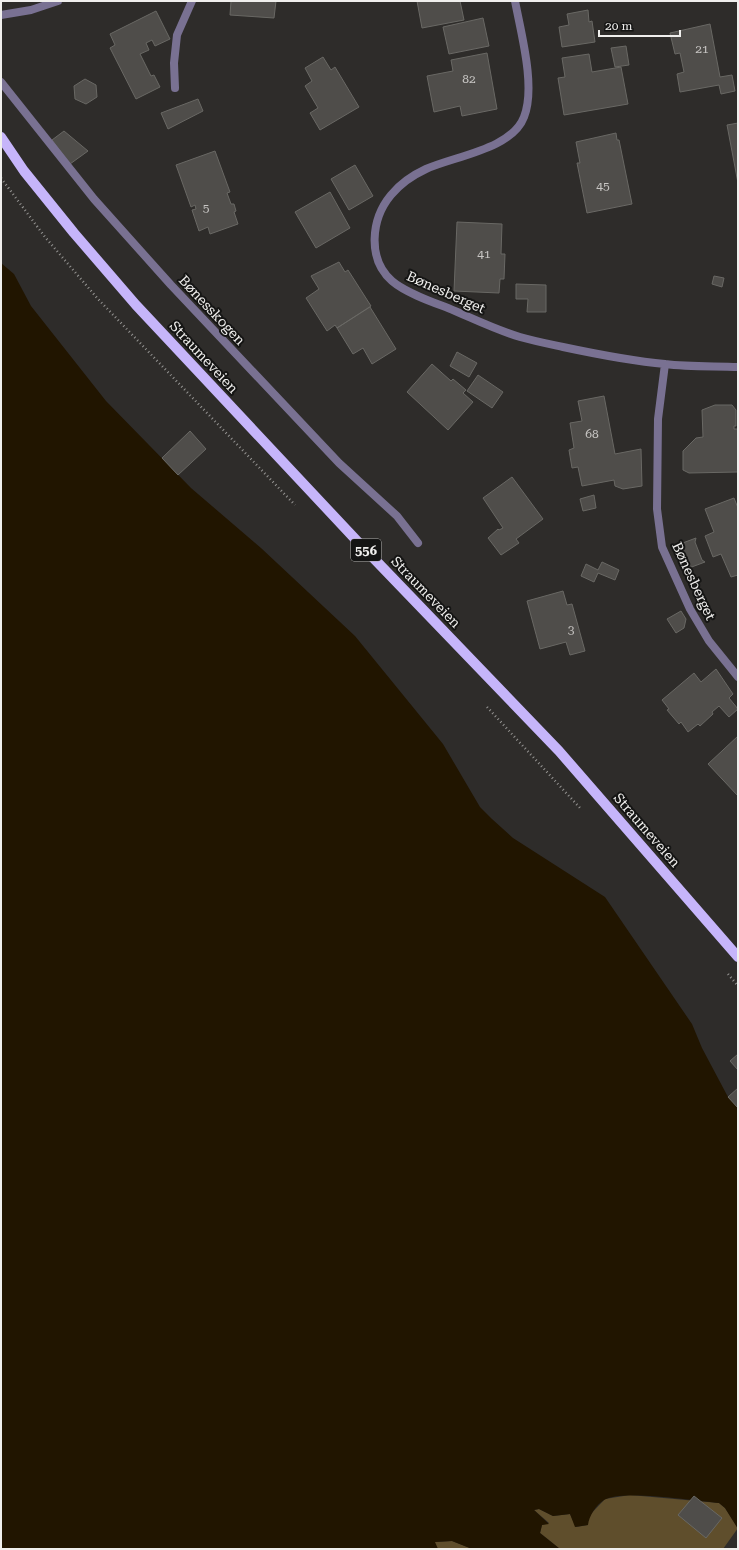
<svg xmlns="http://www.w3.org/2000/svg" width="739" height="1550" viewBox="0 0 739 1550" font-family="'Roboto Serif',serif">
<rect width="100%" height="100%" fill="#2e2c2a"/>
<path fill="#5f4e2c" d="M 630,1495 L 719,1503 L 725,1508 L 738,1528 L 723,1549 L 560,1549 L 540,1533 L 542,1525 L 549,1523 L 534,1510 L 539,1509 L 553,1516 L 570,1514 L 576,1527 L 588,1525 L 588,1517 L 605,1499 Z
M 452,1541 L 470,1548 L 472,1549 L 438,1549 L 434,1542 Z"/>
<path fill="#211500" d="M 1,263 L 14,274 L 31,306 L 106,401 L 191,488 L 261,548 L 355,636 L 443,744 L 480,807 L 492,819 L 513,838 L 605,897 L 692,1024 L 702,1048 L 728,1097 L 738,1105 L 738,1529 L 725,1508 L 719,1503 C 697,1501 620,1489 604,1500 C 596,1505 589,1516 588,1525 L 575,1527 L 570,1514 L 553,1516 L 539,1509 L 534,1510 L 549,1524 L 542,1525 L 540,1533 L 560,1549 L 472,1549 L 452,1541 L 435,1542 L 438,1549 L 1,1549 Z"/>
<path fill="#4f4d4a" stroke="#696864" d="M 231,1 L 276,1 L 274,18 L 230,15 Z
M 417,1 L 460,1 L 464,20 L 422,28 Z
M 588,10 L 589,22 L 592,21 L 595,42 L 562,47 L 559,27 L 569,25 L 567,14 Z
M 156,11 L 170,39 L 155,46 L 152,40 L 146,43 L 149,50 L 140,54 L 151,76 L 154,75 L 160,87 L 136,99 L 110,48 L 115,45 L 110,34 Z
M 483,18 L 489,46 L 449,54 L 443,27 Z
M 710,24 L 720,77 L 732,75 L 735,91 L 721,94 L 719,85 L 680,92 L 677,74 L 684,72 L 680,53 L 675,54 L 670,33 Z
M 626,46 L 629,65 L 615,67 L 611,48 Z
M 487,53 L 497,109 L 462,116 L 460,106 L 434,112 L 427,76 L 453,71 L 451,60 Z
M 589,54 L 592,72 L 621,67 L 628,104 L 564,115 L 558,78 L 565,77 L 562,58 Z
M 323,57 L 331,70 L 335,67 L 359,107 L 320,130 L 310,113 L 318,108 L 305,86 L 312,81 L 305,68 Z
M 85,79 L 96,85 L 97,97 L 86,104 L 75,99 L 74,86 Z
M 198,99 L 203,111 L 168,129 L 161,113 Z
M 738,123 L 738,183 L 727,125 Z
M 64,131 L 88,151 L 70,164 L 52,140 Z
M 616,133 L 617,140 L 619,140 L 632,204 L 587,213 L 577,163 L 580,163 L 576,142 Z
M 215,151 L 230,192 L 227,193 L 231,204 L 234,204 L 236,211 L 234,212 L 238,224 L 210,234 L 208,227 L 199,231 L 192,210 L 196,209 L 195,205 L 191,207 L 176,165 Z
M 355,165 L 373,196 L 349,210 L 331,179 Z
M 330,192 L 350,228 L 316,248 L 295,212 Z
M 457,222 L 502,224 L 501,254 L 505,254 L 504,279 L 500,279 L 499,293 L 454,291 Z
M 339,262 L 345,272 L 348,270 L 371,306 L 337,328 L 335,325 L 327,331 L 306,298 L 319,289 L 311,276 Z
M 714,276 L 724,278 L 722,287 L 712,284 Z
M 516,284 L 546,285 L 546,312 L 527,312 L 528,299 L 516,299 Z
M 370,307 L 396,349 L 372,364 L 363,348 L 353,354 L 337,328 Z
M 457,352 L 477,363 L 469,377 L 450,366 Z
M 432,364 L 451,381 L 453,379 L 466,390 L 463,393 L 473,402 L 448,430 L 407,392 Z
M 478,375 L 503,392 L 492,408 L 467,391 Z
M 604,396 L 615,454 L 641,449 L 642,486 L 623,489 L 615,486 L 614,480 L 582,486 L 578,467 L 572,468 L 569,450 L 574,448 L 570,423 L 582,421 L 578,401 Z
M 715,405 L 732,405 L 736,410 L 736,426 L 734,426 L 734,429 L 738,429 L 738,472 L 689,473 L 683,470 L 683,451 L 696,438 L 703,437 L 702,410 Z
M 190,431 L 206,449 L 178,475 L 162,458 Z
M 512,477 L 543,519 L 516,539 L 519,543 L 501,555 L 488,538 L 498,529 L 499,530 L 503,528 L 483,498 Z
M 594,495 L 596,508 L 583,511 L 580,499 Z
M 734,498 L 738,508 L 738,575 L 731,577 L 721,554 L 713,557 L 705,536 L 714,532 L 705,509 Z
M 696,538 L 695,542 L 702,560 L 705,562 L 689,568 L 680,544 Z
M 602,562 L 619,570 L 615,580 L 598,573 L 594,582 L 581,576 L 586,564 L 598,570 Z
M 563,591 L 567,605 L 572,604 L 585,651 L 570,655 L 566,642 L 540,649 L 527,601 Z
M 681,611 L 686,619 L 684,628 L 676,633 L 667,619 Z
M 716,669 L 733,694 L 729,698 L 738,709 L 729,717 L 719,706 L 712,712 L 713,714 L 700,726 L 698,724 L 688,732 L 681,722 L 679,724 L 667,710 L 669,709 L 662,700 L 694,673 L 701,682 Z
M 738,736 L 738,796 L 708,764 Z
M 738,1054 L 738,1070 L 730,1061 Z
M 738,1088 L 738,1108 L 728,1097 Z
M 694,1496 L 722,1518 L 706,1538 L 678,1515 Z"/>
<g fill="none" stroke-linecap="round" stroke-linejoin="round">
<path stroke="#969593" stroke-width="2.5" stroke-dasharray="1 3" stroke-linecap="butt" d="M 1,178 L 45,237 L 98,299 L 295,505
M 487,707 L 581,809
M 728,974 L 738,986"/>
<path stroke="#797192" stroke-width="8" d="M 1,15 L 31,10 L 58,1
M 175,88 L 174,63 L 177,35 L 192,1"/>
<path stroke="#797192" stroke-width="8" d="M 515,1 C 521,33 536,87 524,117 C 512,149 455,156 426,169 C 413,175 400,184 391,195 C 371,219 367,259 392,281 C 406,293 432,302 448,308 C 472,318 496,330 520,337 C 534,341 549,344 563,347 C 596,354 631,361 665,364 C 689,367 714,366 738,367
M 1,82 L 94,199 L 171,285 L 339,463 L 397,516 L 418,543
M 665,364 L 658,419 L 657,509 L 662,547 L 690,609 L 709,641 L 738,677"/>
<path stroke="#c6b5fa" stroke-width="10" d="M 1,137 L 24,171 L 74,233 L 136,305 L 358,542 L 559,751 L 738,957"/>
</g>
<g text-anchor="middle" dominant-baseline="central" stroke-width="4" stroke-linejoin="round" paint-order="stroke">
<g font-size="12" fill="#c8c6c4">
<text x="702" y="49">21</text>
<text x="469" y="79">82</text>
<text x="603" y="186">45</text>
<text x="206" y="208">5</text>
<text x="484" y="254">41</text>
<text x="592" y="434">68</text>
<text x="571" y="630">3</text>
</g>
<rect fill="#151514" stroke="#aeaeac" stroke-width="1" x="351" y="539" width="30" height="22" rx="3"/>
<g font-size="13" font-weight="bold" fill="#f0efed">
<text x="366" y="550">556</text>
</g>
<g font-size="14" fill="#f0efed" stroke="#151514">
<text transform="translate(446 292) rotate(24)">Bønesberget</text>
<text transform="translate(212 310) rotate(47)">Bønesskogen</text>
<text transform="translate(204 357) rotate(47)">Straumeveien</text>
<text transform="translate(694 581) rotate(65)">Bønesberget</text>
<text transform="translate(426 592) rotate(46)">Straumeveien</text>
<text transform="translate(647 830) rotate(49)">Straumeveien</text>
</g>
</g>
<rect width="739" height="1550" fill="none" stroke="#f0efed" stroke-width="4"/>
<path d="M599 30v6h81v-6" fill="none" stroke="#f0efed" stroke-width="2"/>
<text x="605" y="30" font-size="12" fill="#f0efed" stroke="#151514" stroke-width="3" paint-order="stroke">20 m</text>
</svg>
